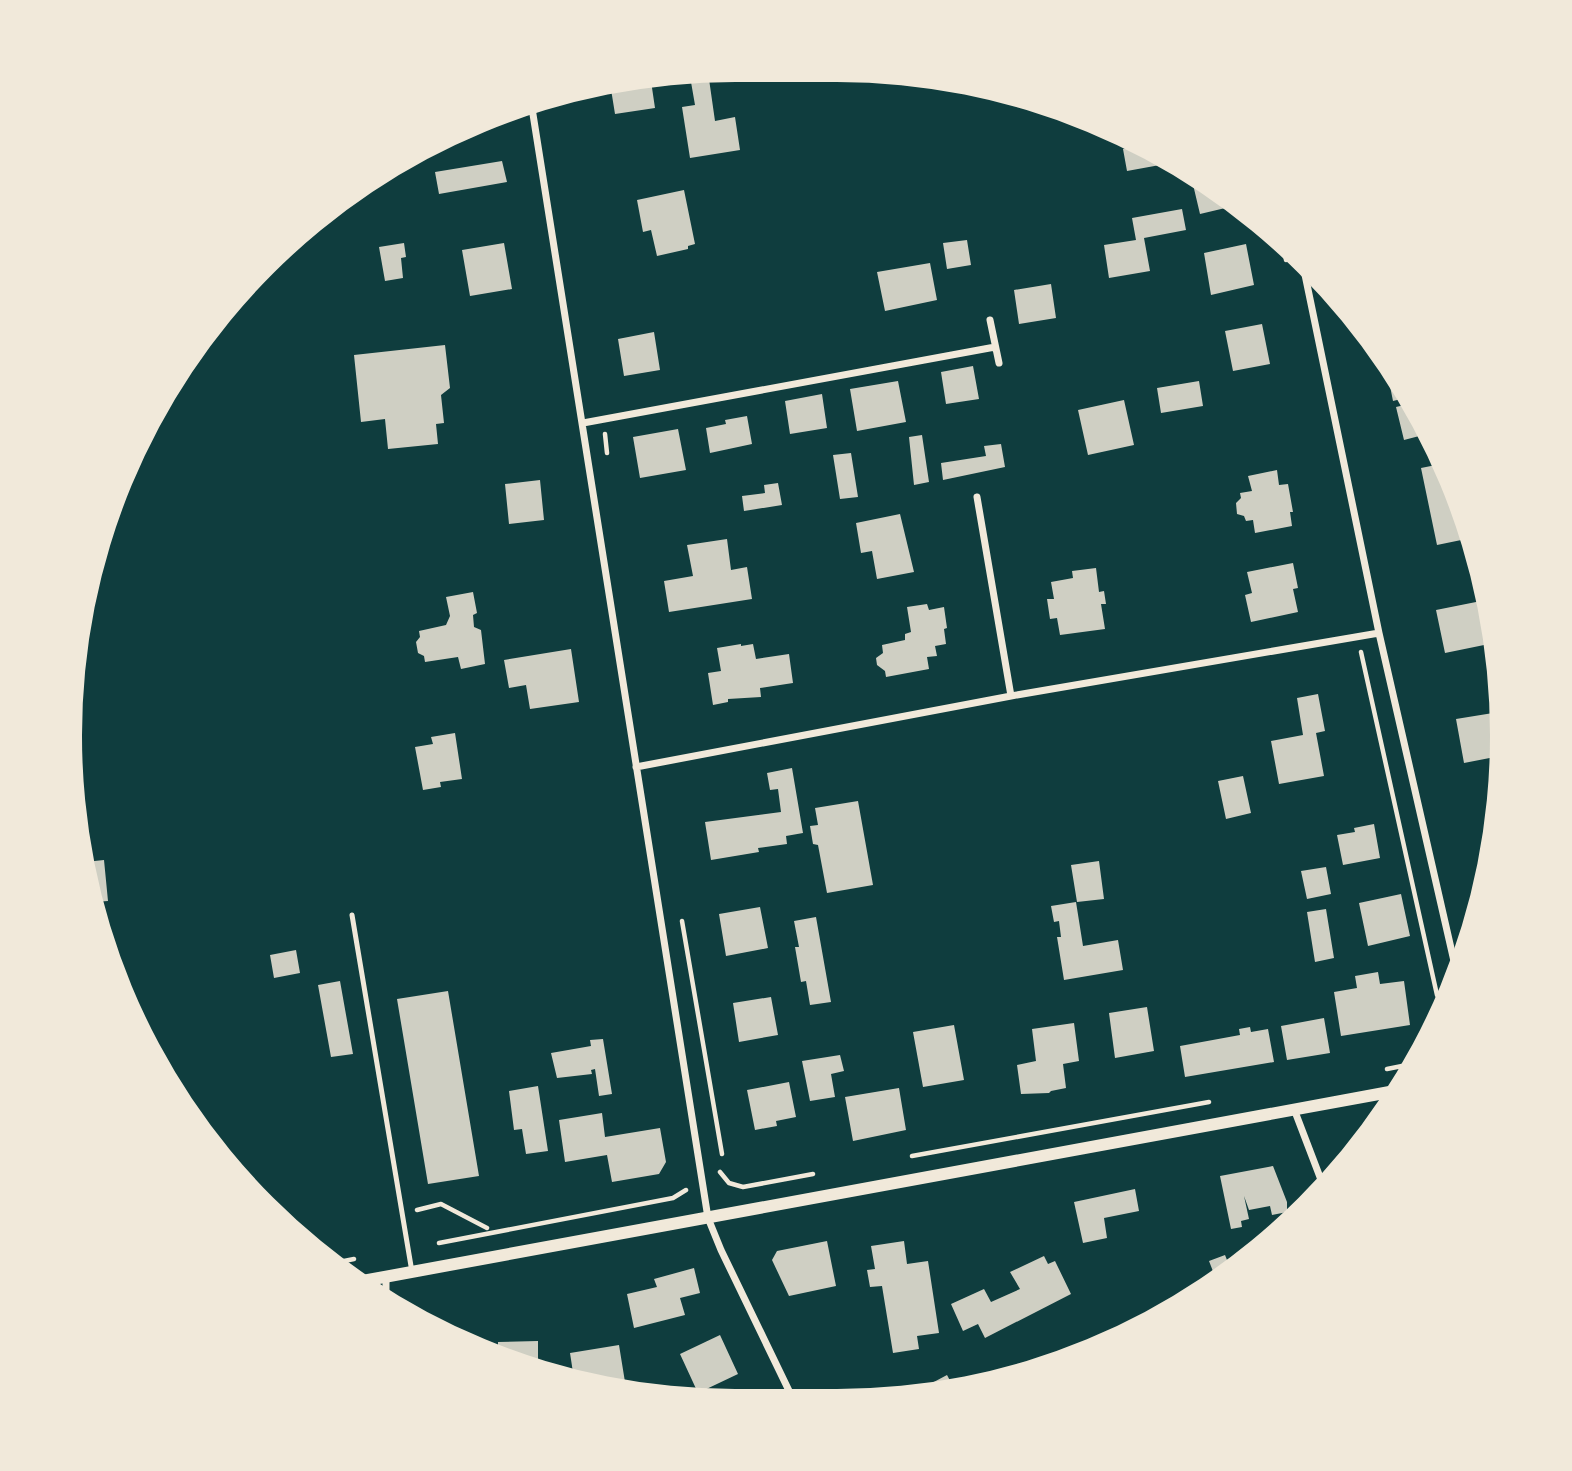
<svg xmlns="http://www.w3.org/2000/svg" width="1572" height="1471" viewBox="0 0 1572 1471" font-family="Roboto,sans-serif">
<rect width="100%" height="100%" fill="#0f3d3e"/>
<path fill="#cfcfc3" d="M 709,79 L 715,121 L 735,117 L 740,150 L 690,158 L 682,107 L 695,105 L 691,82 Z
M 651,81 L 655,108 L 615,114 L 610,83 Z
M 1142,145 L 1171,163 L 1127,171 L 1123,149 Z
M 502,161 L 507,182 L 439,194 L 435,172 Z
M 1191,176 L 1223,196 L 1238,205 L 1200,214 Z
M 684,190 L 695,244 L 688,246 L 688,249 L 657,256 L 651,230 L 643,232 L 637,200 Z
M 1182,209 L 1186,230 L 1144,238 L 1150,271 L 1109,278 L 1104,245 L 1136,240 L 1132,218 Z
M 967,240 L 971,265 L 947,269 L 943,243 Z
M 404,243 L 406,257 L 401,258 L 403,278 L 385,281 L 379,247 Z
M 504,243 L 512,289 L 470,296 L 462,250 Z
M 1246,244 L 1254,285 L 1211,295 L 1204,253 Z
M 930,263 L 937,300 L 885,311 L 877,272 Z
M 1051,284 L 1056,318 L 1019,324 L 1014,290 Z
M 1262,324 L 1270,364 L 1233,371 L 1225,331 Z
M 654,332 L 660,370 L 624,376 L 618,339 Z
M 445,345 L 450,388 L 441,395 L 444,423 L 436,424 L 438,444 L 388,449 L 385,419 L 361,422 L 354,355 Z
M 973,366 L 979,399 L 946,404 L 941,372 Z
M 1392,373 L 1404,390 L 1409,397 L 1393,401 L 1389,381 L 1393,380 Z
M 898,381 L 906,422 L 857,431 L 850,389 Z
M 1199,381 L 1203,406 L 1161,413 L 1157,388 Z
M 822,394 L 827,428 L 790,434 L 785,401 Z
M 1124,400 L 1134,445 L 1088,455 L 1078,410 Z
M 1413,403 L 1427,434 L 1404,440 L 1396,407 Z
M 747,416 L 752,444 L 710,453 L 706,428 L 726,424 L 725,420 Z
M 678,429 L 686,470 L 640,478 L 633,437 Z
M 922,435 L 929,482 L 914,485 L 909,437 Z
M 1001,444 L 1005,467 L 943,480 L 941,463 L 986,456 L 984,446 Z
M 851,453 L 858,497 L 840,499 L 833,455 Z
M 1441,464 L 1467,521 L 1471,538 L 1437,545 L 1421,468 Z
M 1277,470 L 1279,485 L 1288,484 L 1293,512 L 1290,512 L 1292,526 L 1255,533 L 1253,520 L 1246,521 L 1244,516 L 1237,514 L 1236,503 L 1241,498 L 1240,493 L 1252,491 L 1248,476 Z
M 540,480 L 544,520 L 509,524 L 505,484 Z
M 778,483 L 782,505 L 744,511 L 742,496 L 765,493 L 764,485 Z
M 900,514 L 914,572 L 877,579 L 872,551 L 861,553 L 856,523 Z
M 727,539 L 731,570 L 747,567 L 752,599 L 669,612 L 664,581 L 693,576 L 687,545 Z
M 1293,563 L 1298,588 L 1293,589 L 1298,612 L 1251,622 L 1245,595 L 1252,593 L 1247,572 Z
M 1096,568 L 1099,592 L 1104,591 L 1106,604 L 1101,604 L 1105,629 L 1060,635 L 1057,618 L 1050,619 L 1047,599 L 1054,599 L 1051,582 L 1073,578 L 1072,571 Z
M 473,592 L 477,613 L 473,615 L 474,627 L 481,630 L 485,664 L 461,669 L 458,657 L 425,662 L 424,656 L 418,653 L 416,642 L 420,637 L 419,631 L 446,625 L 450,616 L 446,597 Z
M 1481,601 L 1489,644 L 1445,653 L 1436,610 Z
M 927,604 L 929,610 L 944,607 L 947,628 L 944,629 L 946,644 L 935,646 L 937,656 L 927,657 L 929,669 L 886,677 L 885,671 L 877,665 L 876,658 L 883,653 L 882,645 L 905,640 L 905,634 L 911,632 L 907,607 Z
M 741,644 L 741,646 L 753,644 L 756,659 L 789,654 L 793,683 L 760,688 L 761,697 L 728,699 L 728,702 L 713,705 L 708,673 L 721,671 L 717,648 Z
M 571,649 L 579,702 L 530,709 L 526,685 L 509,688 L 504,660 Z
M 1318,694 L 1325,731 L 1316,733 L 1324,776 L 1279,784 L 1271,741 L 1303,735 L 1297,698 Z
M 1493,713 L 1499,740 L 1500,756 L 1464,763 L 1456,719 Z
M 455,733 L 462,779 L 440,782 L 441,787 L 423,790 L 415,747 L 433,744 L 431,737 Z
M 792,768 L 803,833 L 786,836 L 787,844 L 758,848 L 759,852 L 711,860 L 705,822 L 781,812 L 778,789 L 770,790 L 767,773 Z
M 1243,776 L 1251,813 L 1226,819 L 1218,781 Z
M 858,801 L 873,885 L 827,893 L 818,845 L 813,844 L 810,826 L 818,825 L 815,808 Z
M 1374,824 L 1380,858 L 1343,865 L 1337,835 L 1355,832 L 1354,828 Z
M 104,860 L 108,901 L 94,902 L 85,862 Z
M 1099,861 L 1104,899 L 1077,902 L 1071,865 Z
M 1326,867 L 1331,894 L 1307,899 L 1301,871 Z
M 1401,894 L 1410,936 L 1368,946 L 1359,903 Z
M 1076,902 L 1083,946 L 1118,940 L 1123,970 L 1064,980 L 1057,937 L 1061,937 L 1059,921 L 1054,922 L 1051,906 Z
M 760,907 L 768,948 L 726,956 L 719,914 Z
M 1326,909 L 1334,958 L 1315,962 L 1307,912 Z
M 816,917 L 831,1002 L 810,1005 L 806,981 L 801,982 L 795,947 L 799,947 L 794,921 Z
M 296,950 L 300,973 L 274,978 L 270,955 Z
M 1378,972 L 1380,984 L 1404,981 L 1410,1025 L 1341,1036 L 1334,992 L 1357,988 L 1355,976 Z
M 340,981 L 353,1054 L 331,1057 L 318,985 Z
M 448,991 L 479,1176 L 428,1184 L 397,999 Z
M 771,997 L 778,1035 L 739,1042 L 733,1003 Z
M 1147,1007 L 1154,1051 L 1115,1058 L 1109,1013 Z
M 1324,1018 L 1330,1053 L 1287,1060 L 1281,1026 Z
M 1074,1023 L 1079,1061 L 1063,1064 L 1066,1088 L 1051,1091 L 1049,1093 L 1021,1094 L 1017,1065 L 1036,1061 L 1032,1029 Z
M 954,1025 L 964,1080 L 923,1087 L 913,1032 Z
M 1250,1027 L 1251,1032 L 1268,1029 L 1274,1062 L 1185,1077 L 1180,1046 L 1240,1035 L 1239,1029 Z
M 603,1039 L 612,1094 L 599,1096 L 595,1069 L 591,1070 L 592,1074 L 557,1078 L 551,1053 L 591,1046 L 590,1040 Z
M 840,1055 L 844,1071 L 831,1074 L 835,1097 L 810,1101 L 802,1061 Z
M 789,1082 L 796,1117 L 776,1121 L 777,1126 L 755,1130 L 747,1090 Z
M 538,1086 L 548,1151 L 526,1154 L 522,1129 L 514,1130 L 509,1091 Z
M 899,1088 L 906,1130 L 853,1141 L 845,1097 Z
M 602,1113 L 605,1137 L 660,1128 L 666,1162 L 659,1174 L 612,1182 L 607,1155 L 565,1162 L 559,1120 Z
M 1273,1166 L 1287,1202 L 1287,1212 L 1272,1215 L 1270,1206 L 1249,1210 L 1244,1196 L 1249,1219 L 1241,1221 L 1242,1227 L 1231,1229 L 1220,1176 Z
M 1135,1189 L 1139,1211 L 1104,1218 L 1107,1238 L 1083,1243 L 1074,1202 Z
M 827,1241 L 836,1286 L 789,1296 L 772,1260 L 777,1251 Z
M 904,1241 L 907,1264 L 928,1261 L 939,1333 L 917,1336 L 919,1349 L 893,1353 L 882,1286 L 870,1287 L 867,1270 L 875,1269 L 871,1246 Z
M 1225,1255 L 1227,1260 L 1236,1256 L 1238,1262 L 1216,1279 L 1209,1261 Z
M 1044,1256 L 1048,1264 L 1055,1261 L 1071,1294 L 985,1338 L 978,1324 L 963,1331 L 951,1304 L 984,1289 L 991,1302 L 1020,1289 L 1010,1272 Z
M 694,1268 L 700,1293 L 680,1298 L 685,1315 L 634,1328 L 627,1294 L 657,1287 L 654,1279 Z
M 720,1335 L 738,1374 L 698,1393 L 680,1354 Z
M 538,1341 L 538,1368 L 498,1356 L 498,1342 Z
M 619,1345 L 625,1382 L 600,1386 L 574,1379 L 570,1353 Z
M 947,1375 L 954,1388 L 917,1395 L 915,1392 Z"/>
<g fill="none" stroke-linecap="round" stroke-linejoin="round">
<path stroke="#f1e9da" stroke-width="4.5" d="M 1284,247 L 1286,260
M 605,434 L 607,453
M 1361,652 L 1437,995 L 1443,1006
M 682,921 L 722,1154
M 1387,1069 L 1412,1064
M 912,1156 L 1209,1102
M 720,1172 L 729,1183 L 743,1187 L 813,1174
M 417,1210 L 441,1204 L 487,1228
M 439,1243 L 673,1198 L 686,1190
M 334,1263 L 354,1259"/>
<path stroke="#f1e9da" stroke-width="5" d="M 352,915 L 412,1272"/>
<path stroke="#f1e9da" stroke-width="7" d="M 532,108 L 708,1218 L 721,1250 L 793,1399
M 1303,265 L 1379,633 L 1456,970
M 990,320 L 999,363
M 583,423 L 995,347
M 977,497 L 1011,696
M 636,767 L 1011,696 L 1379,633
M 1294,1109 L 1323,1185
M 386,1299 L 386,1277"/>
<path stroke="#f1e9da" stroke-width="12" d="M 357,1282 L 1395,1091"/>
</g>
<path d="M0 0H1572V1471H0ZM735 82H837A653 653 0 0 1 1490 735V736A653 653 0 0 1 837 1389H735A653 653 0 0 1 82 736V735A653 653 0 0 1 735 82Z" fill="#f1e9da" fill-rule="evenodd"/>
</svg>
